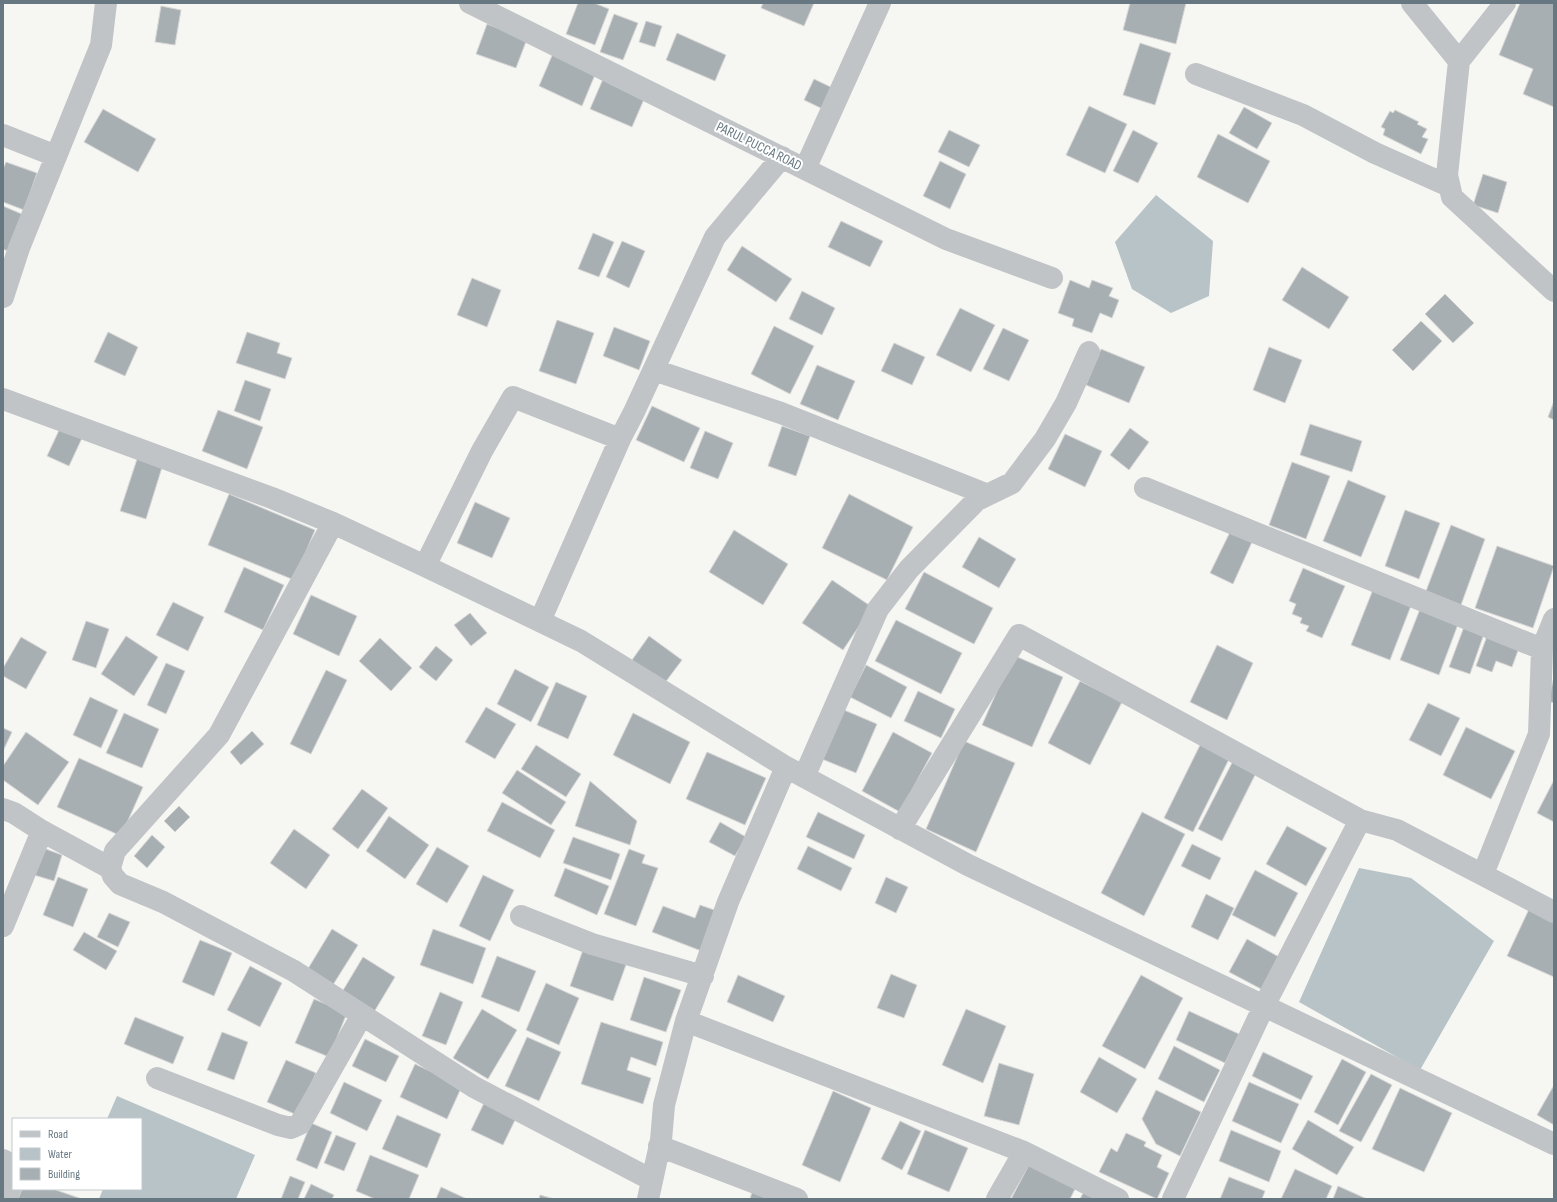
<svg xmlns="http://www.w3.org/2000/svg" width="1557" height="1202" viewBox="0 0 1557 1202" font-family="'Sofia Sans Condensed',sans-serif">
<rect width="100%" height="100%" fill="#f6f6f3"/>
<path fill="#b7c3c6" d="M 1156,195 L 1213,241 L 1209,296 L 1171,313 L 1132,289 L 1115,242 Z
M 1359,868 L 1411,878 L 1494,941 L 1420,1070 L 1299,1002 Z
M 117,1096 L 255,1155 L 236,1199 L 99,1199 L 103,1189 L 141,1189 L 141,1119 L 107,1119 Z"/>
<path fill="#a7afb3" stroke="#d8d7d6" d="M 578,3 L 594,3 L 609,9 L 595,45 L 566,34 Z
M 763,3 L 814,3 L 804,26 L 761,8 Z
M 1130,3 L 1186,3 L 1176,44 L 1123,30 Z
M 1520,3 L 1554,3 L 1554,107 L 1523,94 L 1533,69 L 1499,55 Z
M 161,6 L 181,10 L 175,45 L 155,42 Z
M 614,14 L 638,23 L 623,60 L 600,52 Z
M 646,21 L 662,26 L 655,47 L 639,42 Z
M 487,24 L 527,39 L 516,68 L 476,54 Z
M 677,33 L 726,55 L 715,81 L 666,60 Z
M 1140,43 L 1171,53 L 1155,105 L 1123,95 Z
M 554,51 L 597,70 L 582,106 L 539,86 Z
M 603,79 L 645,97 L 632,127 L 590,109 Z
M 814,79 L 837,90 L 827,111 L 804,100 Z
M 1089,106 L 1127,124 L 1105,173 L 1066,155 Z
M 1244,107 L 1272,123 L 1257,149 L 1229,133 Z
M 103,109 L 156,139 L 138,172 L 84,142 Z
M 1395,110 L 1419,122 L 1417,124 L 1427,129 L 1422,137 L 1428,139 L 1421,154 L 1383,135 L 1385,129 L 1381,127 L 1390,111 L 1393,113 Z
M 949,130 L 980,145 L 969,167 L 938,152 Z
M 1133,130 L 1158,143 L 1138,183 L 1113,171 Z
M 1218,134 L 1270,161 L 1248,203 L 1197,177 Z
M 940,161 L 966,174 L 950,209 L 923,196 Z
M 6,162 L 37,173 L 24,210 L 3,202 L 3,169 Z
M 1483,174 L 1507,182 L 1498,213 L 1473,205 Z
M 3,206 L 24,215 L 10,252 L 3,249 Z
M 841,221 L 883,241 L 870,267 L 828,247 Z
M 593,233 L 614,242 L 599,277 L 578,269 Z
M 622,241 L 645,251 L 629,288 L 606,277 Z
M 742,246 L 792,279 L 776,302 L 727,270 Z
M 1302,267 L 1349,297 L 1329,329 L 1282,300 Z
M 472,278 L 501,290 L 487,327 L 457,315 Z
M 1070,280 L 1089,288 L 1092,280 L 1113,288 L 1109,296 L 1119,300 L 1112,318 L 1100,313 L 1092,333 L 1072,326 L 1074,319 L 1058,313 Z
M 802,291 L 835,308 L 822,335 L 789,319 Z
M 1445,294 L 1474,323 L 1453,343 L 1425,314 Z
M 960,308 L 995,325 L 971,372 L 936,355 Z
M 557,320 L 594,333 L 576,384 L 539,371 Z
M 1421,321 L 1442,341 L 1413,371 L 1392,350 Z
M 774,326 L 814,346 L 790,394 L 751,374 Z
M 614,327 L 650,341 L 639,370 L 603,356 Z
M 1003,328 L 1029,340 L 1009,381 L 983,369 Z
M 108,332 L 138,347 L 125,376 L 94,362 Z
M 247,332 L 280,343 L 277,353 L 292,358 L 285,379 L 236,363 Z
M 894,343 L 925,357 L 912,385 L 881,371 Z
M 1269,347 L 1302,360 L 1285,403 L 1253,390 Z
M 1101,349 L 1145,367 L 1129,403 L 1086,385 Z
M 817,365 L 855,381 L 838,420 L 800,404 Z
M 245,380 L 271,389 L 260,421 L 234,411 Z
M 1554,401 L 1554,420 L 1548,417 Z
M 652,406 L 700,428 L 684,462 L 636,440 Z
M 218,410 L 263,427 L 247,469 L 202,451 Z
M 1310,424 L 1362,441 L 1352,472 L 1300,455 Z
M 61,426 L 83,436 L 69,466 L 47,456 Z
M 782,426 L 810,436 L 796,476 L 768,466 Z
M 1130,428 L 1149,442 L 1129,470 L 1110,455 Z
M 705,431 L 733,443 L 718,479 L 690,468 Z
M 1065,434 L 1102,451 L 1085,487 L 1048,469 Z
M 139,453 L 164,461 L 146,519 L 120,511 Z
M 1292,462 L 1330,476 L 1306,539 L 1269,525 Z
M 1348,480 L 1386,496 L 1361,557 L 1323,541 Z
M 229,494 L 315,530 L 294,580 L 208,545 Z
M 849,494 L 913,527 L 887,580 L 822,548 Z
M 475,502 L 510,518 L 492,558 L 457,543 Z
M 1405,510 L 1440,523 L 1419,579 L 1385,566 Z
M 1451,525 L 1485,539 L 1461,605 L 1426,591 Z
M 734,530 L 788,564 L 763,605 L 709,572 Z
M 1230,532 L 1252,542 L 1233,584 L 1210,573 Z
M 979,537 L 1016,559 L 999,588 L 962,567 Z
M 1497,546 L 1554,566 L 1533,628 L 1475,608 Z
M 244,567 L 284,585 L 263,630 L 224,612 Z
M 1303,568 L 1345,586 L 1322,638 L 1306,631 L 1309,626 L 1300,623 L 1302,618 L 1292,614 L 1296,604 L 1289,601 Z
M 924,572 L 993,608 L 974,644 L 905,609 Z
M 832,580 L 872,607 L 843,650 L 802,623 Z
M 1374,587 L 1412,603 L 1390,660 L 1351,645 Z
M 311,595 L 357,616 L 339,656 L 293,634 Z
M 173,602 L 204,617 L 188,651 L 156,635 Z
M 1422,604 L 1460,619 L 1439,675 L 1400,660 Z
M 470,613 L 487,633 L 471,646 L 454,625 Z
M 896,620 L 962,653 L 941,694 L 875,661 Z
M 86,621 L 109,629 L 96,668 L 72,660 Z
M 1465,624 L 1485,631 L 1470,674 L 1449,667 Z
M 126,636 L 158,657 L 134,696 L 101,674 Z
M 649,636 L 682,660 L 664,684 L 632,660 Z
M 1487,636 L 1519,648 L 1512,667 L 1496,661 L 1492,672 L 1476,666 Z
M 21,637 L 47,652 L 26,689 L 3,676 L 3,668 Z
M 380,638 L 412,668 L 391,691 L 359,661 Z
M 1217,645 L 1253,663 L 1227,720 L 1190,702 Z
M 436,646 L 453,660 L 436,681 L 419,667 Z
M 1013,655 L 1063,677 L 1032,747 L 982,725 Z
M 166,663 L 185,671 L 166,714 L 147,705 Z
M 866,665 L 907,687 L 891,718 L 850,697 Z
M 515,669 L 549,687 L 531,722 L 497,704 Z
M 326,670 L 347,680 L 311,754 L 290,744 Z
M 1554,677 L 1554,703 L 1548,701 Z
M 1080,681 L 1122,702 L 1090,765 L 1048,743 Z
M 556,682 L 587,696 L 568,739 L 537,725 Z
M 918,691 L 955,709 L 941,738 L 904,721 Z
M 90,697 L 118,710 L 101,748 L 73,735 Z
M 1428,703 L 1460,718 L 1441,756 L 1409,740 Z
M 486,707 L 516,724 L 495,759 L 465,742 Z
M 837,707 L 877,724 L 856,773 L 817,757 Z
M 124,713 L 159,729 L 142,768 L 106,753 Z
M 633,713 L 690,742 L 670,784 L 613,755 Z
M 1466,727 L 1515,751 L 1491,799 L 1443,775 Z
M 3,728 L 12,732 L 3,751 Z
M 252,731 L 264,744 L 241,765 L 230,752 Z
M 26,732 L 69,762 L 38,805 L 3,780 L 3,766 Z
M 893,732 L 932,753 L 900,812 L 862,791 Z
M 1203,739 L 1232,753 L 1193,832 L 1164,818 Z
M 964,741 L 1015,763 L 976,852 L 926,829 Z
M 536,745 L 581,774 L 566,797 L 521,769 Z
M 707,752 L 766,778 L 745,825 L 686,799 Z
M 1235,757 L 1258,769 L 1222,841 L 1198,829 Z
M 79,758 L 143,787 L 121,836 L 57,807 Z
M 517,770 L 566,802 L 551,825 L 502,793 Z
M 1554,780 L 1554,822 L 1537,813 Z
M 590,781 L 637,821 L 630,845 L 575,826 Z
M 362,789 L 388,808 L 358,849 L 332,829 Z
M 502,802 L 555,830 L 540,858 L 487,831 Z
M 179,806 L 190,817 L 175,832 L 164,821 Z
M 818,812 L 865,835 L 854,859 L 806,837 Z
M 1142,812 L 1185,834 L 1144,916 L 1101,893 Z
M 389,816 L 429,845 L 405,879 L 366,851 Z
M 720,822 L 746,837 L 735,856 L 709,842 Z
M 1287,826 L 1327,848 L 1306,886 L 1266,864 Z
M 294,829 L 330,855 L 306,889 L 270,863 Z
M 152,835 L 165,847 L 147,868 L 134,856 Z
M 573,837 L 620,854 L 611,880 L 563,863 Z
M 1192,844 L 1221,858 L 1210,880 L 1181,866 Z
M 808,846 L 852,868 L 841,891 L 797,869 Z
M 437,847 L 469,866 L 447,903 L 416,884 Z
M 43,848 L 62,855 L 54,881 L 34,875 Z
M 629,849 L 645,855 L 642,863 L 658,868 L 636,926 L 604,914 Z
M 565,868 L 609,886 L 597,915 L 554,896 Z
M 1255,870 L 1298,893 L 1275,937 L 1232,915 Z
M 483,875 L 514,890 L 490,941 L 459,926 Z
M 58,877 L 88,889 L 73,927 L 43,915 Z
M 886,877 L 908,887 L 896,913 L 875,903 Z
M 1206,894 L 1234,908 L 1218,940 L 1191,927 Z
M 700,905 L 720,912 L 704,952 L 652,932 L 663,906 L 695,918 Z
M 1530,907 L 1554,918 L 1554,977 L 1507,956 Z
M 109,913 L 130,922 L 118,947 L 97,937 Z
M 332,929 L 358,945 L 331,988 L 306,972 Z
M 433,929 L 486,948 L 473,984 L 420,965 Z
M 84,932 L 117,951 L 106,970 L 73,950 Z
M 1247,939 L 1279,957 L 1261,989 L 1229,972 Z
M 200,940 L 232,953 L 214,996 L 182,982 Z
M 584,947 L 627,962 L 613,1001 L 570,986 Z
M 497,956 L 536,971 L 519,1012 L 481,997 Z
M 363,957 L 395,977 L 374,1012 L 342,992 Z
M 250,966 L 282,983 L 260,1027 L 227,1010 Z
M 891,974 L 917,985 L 904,1018 L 877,1008 Z
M 738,975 L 785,996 L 773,1022 L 727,1002 Z
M 1141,975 L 1183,998 L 1145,1069 L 1102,1046 Z
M 644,977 L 681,990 L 666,1032 L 630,1020 Z
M 546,983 L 579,998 L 559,1045 L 526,1030 Z
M 440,992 L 463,1002 L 446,1045 L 422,1036 Z
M 314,999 L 347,1013 L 329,1057 L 295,1043 Z
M 482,1009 L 517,1030 L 488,1079 L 453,1058 Z
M 966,1009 L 1006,1026 L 983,1083 L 942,1065 Z
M 1189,1011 L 1239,1034 L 1225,1063 L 1176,1040 Z
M 135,1017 L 184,1037 L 173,1064 L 124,1044 Z
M 601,1022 L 663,1042 L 656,1066 L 631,1057 L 627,1070 L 651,1078 L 643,1104 L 581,1084 Z
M 222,1032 L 248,1042 L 234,1080 L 207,1070 Z
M 527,1037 L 561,1052 L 539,1101 L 505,1086 Z
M 365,1039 L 399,1056 L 386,1082 L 352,1066 Z
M 1174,1046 L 1220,1070 L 1204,1102 L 1158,1079 Z
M 1263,1052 L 1313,1076 L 1301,1100 L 1252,1076 Z
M 1099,1057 L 1137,1079 L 1117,1113 L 1080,1092 Z
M 1342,1059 L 1366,1072 L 1338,1125 L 1314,1112 Z
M 286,1060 L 316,1073 L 297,1115 L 267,1102 Z
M 999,1063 L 1034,1074 L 1019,1125 L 984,1116 Z
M 415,1064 L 462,1086 L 447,1119 L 400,1097 Z
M 1371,1074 L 1392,1085 L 1361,1142 L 1339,1131 Z
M 344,1082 L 382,1100 L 367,1131 L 330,1113 Z
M 1249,1082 L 1299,1104 L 1281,1143 L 1232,1121 Z
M 1554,1085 L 1554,1125 L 1537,1115 Z
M 1400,1088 L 1452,1113 L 1424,1172 L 1372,1149 Z
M 1156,1090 L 1201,1112 L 1180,1156 L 1156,1144 L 1142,1119 Z
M 833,1091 L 871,1108 L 840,1182 L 802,1165 Z
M 484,1103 L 516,1118 L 503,1145 L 471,1130 Z
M 397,1115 L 441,1134 L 427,1168 L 382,1149 Z
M 1308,1120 L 1354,1147 L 1337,1175 L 1292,1149 Z
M 900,1121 L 921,1131 L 902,1170 L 881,1159 Z
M 311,1123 L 332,1132 L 317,1169 L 296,1160 Z
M 925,1130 L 968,1148 L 949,1192 L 907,1174 Z
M 1231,1130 L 1281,1151 L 1269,1182 L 1219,1161 Z
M 1126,1133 L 1146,1142 L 1144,1146 L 1162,1155 L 1157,1167 L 1169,1173 L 1157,1199 L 1099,1172 L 1111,1148 L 1117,1152 Z
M 336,1135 L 356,1143 L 344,1171 L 324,1163 Z
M 370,1155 L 419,1175 L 409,1199 L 375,1199 L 356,1191 Z
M 1030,1163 L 1076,1187 L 1070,1199 L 1011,1199 Z
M 1295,1169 L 1332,1186 L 1326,1199 L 1281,1199 Z
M 290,1176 L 305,1182 L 298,1199 L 281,1199 Z
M 1229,1177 L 1265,1191 L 1262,1199 L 1220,1199 Z
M 311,1184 L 334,1195 L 332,1199 L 304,1199 Z
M 1338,1186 L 1367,1199 L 1333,1199 Z
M 441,1187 L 467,1199 L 436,1199 Z
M 753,1188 L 772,1199 L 750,1199 Z
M 22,1189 L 53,1189 L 82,1199 L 18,1199 Z
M 1085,1189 L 1105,1199 L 1080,1199 Z
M 540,1195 L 554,1199 L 539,1199 Z"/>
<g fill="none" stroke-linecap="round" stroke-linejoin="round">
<path stroke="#c0c4c7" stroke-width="22" d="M 470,3 L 946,239 L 1052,278
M 1412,3 L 1459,61
M 1505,3 L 1459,61 L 1447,175 L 1452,197 L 1554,291
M 1196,74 L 1303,115 L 1375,153 L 1449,186
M 3,135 L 56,156
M 805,169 L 880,3
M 3,297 L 19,248 L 101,45 L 106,3
M 654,370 L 781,413 L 988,495
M 3,399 L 272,498 L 333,523 L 425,566 L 581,641 L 786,767 L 968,865 L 1554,1144
M 1145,488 L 1542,649
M 333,523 L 219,735 L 115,851 L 110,868 L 113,876 L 120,884 L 163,902 L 294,971 L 474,1087 L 652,1180
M 425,566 L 482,451 L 513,397 L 620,439
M 540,621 L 620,439 L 634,412 L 715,237 L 782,157
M 804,777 L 878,609 L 909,569 L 977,500 L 1012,483 L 1045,439 L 1066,403 L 1089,352
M 3,809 L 14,813 L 42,831 L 110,868
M 900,829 L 1019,635 L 1360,820 L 1397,830 L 1554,912
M 1483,874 L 1539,734 L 1542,649 L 1554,619
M 521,916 L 592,944 L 703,976
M 3,926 L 42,831
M 686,1021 L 1024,1152
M 157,1078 L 278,1125 L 291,1128 L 300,1124 L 362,1015
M 659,1146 L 797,1199
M 3,1160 L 9,1164 L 13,1179 L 7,1199
M 648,1199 L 661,1140 L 664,1105 L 686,1021 L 728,902 L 786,767
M 997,1199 L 1024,1152 L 1118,1199
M 1173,1199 L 1264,1006 L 1360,820"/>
</g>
<g text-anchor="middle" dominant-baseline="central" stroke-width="4" stroke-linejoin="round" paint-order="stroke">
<g font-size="14" fill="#677882" stroke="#fff">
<text transform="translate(759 146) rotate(26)">PARUL PUCCA ROAD</text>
</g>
</g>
<rect width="1557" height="1202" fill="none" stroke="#677882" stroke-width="8"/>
<rect x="12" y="1118" width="130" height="72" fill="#ffffff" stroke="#c2c9cd"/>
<rect x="20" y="1131" width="20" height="6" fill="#c0c4c7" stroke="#c2c9cd"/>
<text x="48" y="1138" font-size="12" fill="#677882">Road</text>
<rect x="20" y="1148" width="20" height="12" fill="#b7c3c6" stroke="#c2c9cd"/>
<text x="48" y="1158" font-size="12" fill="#677882">Water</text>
<rect x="20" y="1168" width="20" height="12" fill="#a7afb3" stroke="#c2c9cd"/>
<text x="48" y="1178" font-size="12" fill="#677882">Building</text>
</svg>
